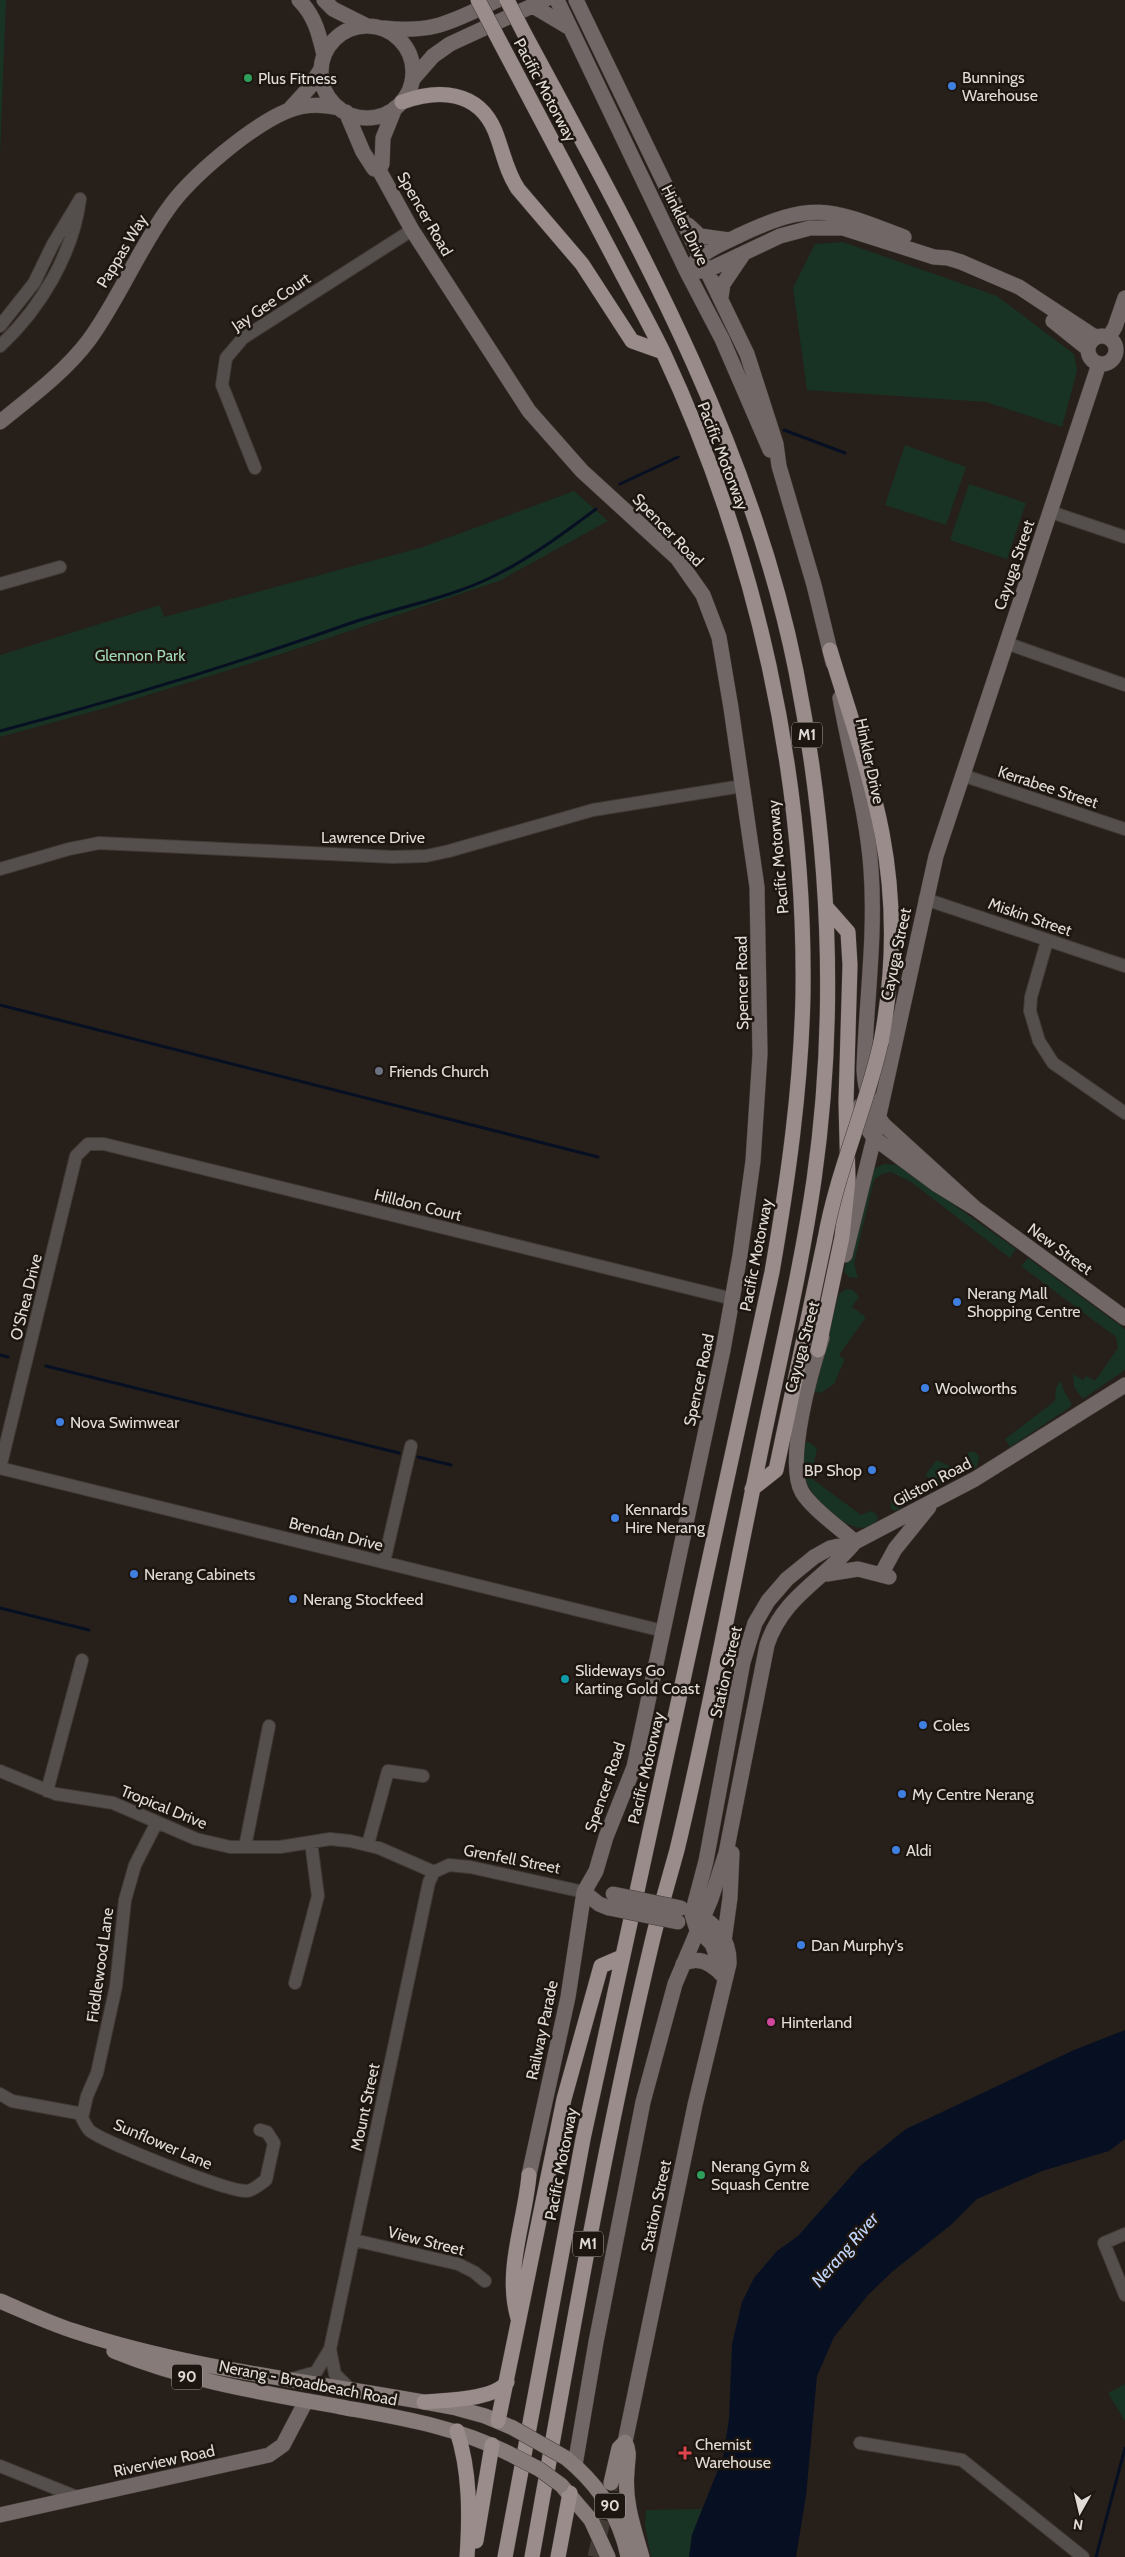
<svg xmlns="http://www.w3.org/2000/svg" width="1125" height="2557" viewBox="0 0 1125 2557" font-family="Cabin,sans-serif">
<rect width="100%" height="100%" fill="#271f19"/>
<path fill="#183224" d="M 0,0 L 6,0 L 0,157 Z
M 843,242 L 997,296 L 1074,354 L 1077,371 L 1062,427 L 986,402 L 807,390 L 793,288 L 815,244 Z
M 905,445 L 966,467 L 946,525 L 885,505 Z
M 969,484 L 1026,503 L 1007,559 L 950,540 Z
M 574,491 L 608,521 L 499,581 L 281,654 L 106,708 L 0,737 L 0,655 L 160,605 L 164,617 L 423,547 Z
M 884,1164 L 898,1165 L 1016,1249 L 1010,1258 L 911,1182 L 891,1172 L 882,1174 L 874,1180 L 854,1263 L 858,1278 L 849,1277 L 844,1272 L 869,1177 L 873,1169 Z
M 1028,1258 L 1125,1329 L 1125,1370 L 1083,1399 L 1074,1387 L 1073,1374 L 1083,1380 L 1086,1376 L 1095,1381 L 1118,1348 L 1116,1337 L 1021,1266 Z
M 846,1289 L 853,1290 L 859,1297 L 852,1307 L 866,1317 L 839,1355 L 845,1359 L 834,1384 L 821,1393 L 813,1391 L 839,1294 Z
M 1061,1380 L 1064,1391 L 1072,1404 L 1069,1408 L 1010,1447 L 1005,1439 L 1055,1401 L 1056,1388 Z
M 807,1441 L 817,1448 L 811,1478 L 861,1515 L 870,1511 L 875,1513 L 878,1518 C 860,1554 779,1481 807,1441 Z
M 969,1452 L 975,1452 L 979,1456 L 977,1467 L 939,1486 L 925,1475 L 937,1460 L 956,1469 Z
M 922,1485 L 925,1490 L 924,1495 L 895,1511 L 891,1509 L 891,1499 Z
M 1125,2384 L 1125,2421 L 1108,2393 Z
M 702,2509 L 692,2535 L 689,2557 L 651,2557 L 645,2526 L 646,2510 Z"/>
<path fill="#071023" d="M 1125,2030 L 1125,2139 L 1109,2151 L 1042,2171 L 977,2199 L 952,2224 L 893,2271 L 868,2295 L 834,2337 L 817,2376 L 806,2496 L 796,2557 L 689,2557 L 692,2535 L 723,2457 L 729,2419 L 732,2344 L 742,2302 L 754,2278 L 777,2251 L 798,2236 L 860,2166 L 906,2129 L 1074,2050 Z"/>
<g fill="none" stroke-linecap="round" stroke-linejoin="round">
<path stroke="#071023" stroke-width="3" d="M 784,430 L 845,453
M 620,484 L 678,457
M 0,731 C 118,700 233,665 348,624 C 395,608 447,599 492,577 C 529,559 564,533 596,509
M 0,1005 L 598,1157
M 0,1355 L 8,1357
M 46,1366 L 399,1453
M 418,1457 L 451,1465
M 0,1608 L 89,1630
M 1096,2557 L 1125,2448"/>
<path stroke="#433b36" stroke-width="15" stroke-dasharray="15 8" stroke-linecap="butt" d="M 595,2557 L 611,2483"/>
<defs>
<path id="street" d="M 0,326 L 34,283 L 53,244 L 79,201
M 0,346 C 40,309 73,254 80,199
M 255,468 L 222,385 L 226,358 L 243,338 L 412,230
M 1051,512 L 1125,537
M 0,584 L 60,567
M 1006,643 L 1125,685
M 962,775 L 1125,829
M 0,869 L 69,849 L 99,843 L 393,857 L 426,856 L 449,851 L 593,810 L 742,786
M 925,899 L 1125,966
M 1047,941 L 1031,997 L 1030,1011 L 1039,1041 L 1053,1063 L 1125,1113
M 0,1468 L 76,1156 L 88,1144 L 104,1144 L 733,1299
M 0,1468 L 663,1631
M 384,1562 L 411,1446
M 0,1771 L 56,1794 L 113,1803 L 196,1839 L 230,1847 L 280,1847 L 330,1839 L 350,1841 L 379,1848 L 434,1872
M 47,1791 L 82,1660
M 156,1824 L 135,1865 L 125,1900 L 116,1986 L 97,2073 L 87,2096 L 82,2118 C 84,2122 87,2128 90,2131 C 106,2143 228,2192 247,2191 C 253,2191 261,2183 266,2180 L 274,2143 L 267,2132 L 260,2130
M 368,1844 L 388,1771 L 423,1776
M 245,1847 L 269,1726
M 434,1872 L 449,1865 L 470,1867 L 584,1892
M 295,1983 L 318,1896 L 311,1842
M 0,2094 L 12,2101 L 83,2114
M 1125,2234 L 1104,2243 L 1125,2295
M 354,2240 L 458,2264 L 474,2272 L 485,2281
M 330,2349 L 335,2374 L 351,2390
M 292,2379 L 316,2372 L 330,2349 L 429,1882 L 434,1872
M 860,2443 L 962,2460 L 1083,2557
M 0,2466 L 77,2497"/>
<path id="secondary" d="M 299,0 C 315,16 319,34 324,55
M 324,0 L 333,9 L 367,26
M 557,0 L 687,272 L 722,339 L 770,450
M 576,0 L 747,354 L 776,444 L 779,466 L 814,585 L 833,663
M 533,6 L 570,28
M321 72a46 46 0 1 1 92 0a46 46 0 1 1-92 0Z
M 384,28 C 435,34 454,20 498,0
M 412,80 L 433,56 L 450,44 L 545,0
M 288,111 L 309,88 L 321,69
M 346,112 L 363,152 L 374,169 L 379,170 L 412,230 L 529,411 L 582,471 L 677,558 L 703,595 L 719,637 L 731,708 L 757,887 L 760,1054 L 753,1161 L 740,1255 L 723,1350 L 634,1767 L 606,1837 L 596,1871 L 584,1892 L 568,1997 L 529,2175
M 379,170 L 382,164 L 383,138 L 395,108
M 688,225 L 700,236 L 729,240
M 694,263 C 705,250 724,243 740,235 C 815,200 830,209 904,237
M 698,271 L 708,270 L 780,236 L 810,228 L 843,228 L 934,257 L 948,258 L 961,262 L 1019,287 L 1095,337
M 721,297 L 723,284 L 744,253
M 1053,321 L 1088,349
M1088 350a14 14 0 1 1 28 0a14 14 0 1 1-28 0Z
M 1109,337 L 1115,327 L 1125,298
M 0,422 C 31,397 65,372 89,340 C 119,299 138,250 168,209 C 190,177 251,126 287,111 C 304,104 322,104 339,108
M 840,698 C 850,755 867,812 871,869 C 876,936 866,1003 864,1070 C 865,1091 871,1109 884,1125 L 975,1208
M 860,1106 L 864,1123 L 874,1138 L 936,1184 L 975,1208 L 1125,1318
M 845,1255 L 874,1138 L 936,856 L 1099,364
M 822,1338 C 811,1371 785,1461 802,1492 C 812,1509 840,1528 855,1542
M 883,1571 L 895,1549 L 929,1507
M 827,1574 L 858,1569 L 889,1577
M 584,1892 L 599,1904 L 609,1908
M 724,1941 L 730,1898 L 732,1853
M 683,1964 C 699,1955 713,1964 724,1977
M 725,1978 L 712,1944 L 696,1927 L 692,1914 L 706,1861 L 743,1662 L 755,1623 L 768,1601 L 787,1579 L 814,1557 L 830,1548 L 855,1542 L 975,1479 L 1125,1385
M 625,2442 L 695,2105 L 729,1964 C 730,1939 715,1923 694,1913
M 575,2465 L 596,2342 L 643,2102 L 675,1984 L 711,1899 L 726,1853 L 767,1645 C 783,1596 825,1579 855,1542
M 0,2515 L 269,2455 L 283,2445 L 306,2401"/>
<path id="primary" d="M 0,2301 C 24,2311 49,2323 74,2331 C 198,2372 329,2383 456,2408 L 485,2416 L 513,2428
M 114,2351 C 187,2381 264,2393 341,2407 C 401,2418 454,2426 508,2453
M 566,2458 C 598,2484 620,2516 628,2557
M 611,2483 L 619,2448 L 625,2442 C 631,2453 627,2461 627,2472 C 624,2501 634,2529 642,2557
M 562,2486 L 591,2520 L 608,2557"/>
<path id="highway" d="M 524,33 C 634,237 750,441 796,671 C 829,839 838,1011 814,1180 C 800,1276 777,1370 758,1464 C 731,1593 708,1722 677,1850 C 669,1879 660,1909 653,1938 C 604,2143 569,2350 532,2557
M 500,42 C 538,115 577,187 615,260 C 631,291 648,321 663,352 C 756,551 806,775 803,995 C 801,1088 788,1180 772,1272 L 583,2139 L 505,2557
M 402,102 C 438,89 478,90 495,131 C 503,151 506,171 518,189 L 582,264 L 632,341 L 663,352
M 830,650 C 848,710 870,771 882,833 C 895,901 894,974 881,1042
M 818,1350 L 842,1237 L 848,1180 L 846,1102 L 850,965 L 848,932 L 826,907
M 752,1489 L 776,1470 L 825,1239
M 518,2318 C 504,2271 525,2222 529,2175
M 424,2402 C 445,2400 495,2400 507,2382
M 498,2421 L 564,2099 L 601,1966 L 622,1957
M 457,2431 C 470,2471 470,2515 467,2557
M 476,2541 L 492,2445
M 558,2557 L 570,2493"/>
</defs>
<use href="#street" stroke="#413934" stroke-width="14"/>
<use href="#secondary" stroke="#413934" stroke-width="16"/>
<use href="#primary" stroke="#413934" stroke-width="16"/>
<use href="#highway" stroke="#413934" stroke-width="16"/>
<use href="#street" stroke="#544e4d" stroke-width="12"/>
<use href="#secondary" stroke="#706766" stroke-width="15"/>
<use href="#primary" stroke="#867b79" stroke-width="15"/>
<use href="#highway" stroke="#9a8c8a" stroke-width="15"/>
<defs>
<path id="secondary-bridge" d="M 613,1894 L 681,1908
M 609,1908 L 678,1922"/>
<path id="primary-bridge" d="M 513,2428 L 566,2458
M 508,2453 L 539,2469 L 561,2485"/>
<path id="highway-bridge" d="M 478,0 L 500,42
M 507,0 L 524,33
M 825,1239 C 837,1171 866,1109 881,1042"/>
</defs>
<use href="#secondary-bridge" stroke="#413934" stroke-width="16" stroke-linecap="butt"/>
<use href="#primary-bridge" stroke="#413934" stroke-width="16" stroke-linecap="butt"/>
<use href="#highway-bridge" stroke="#413934" stroke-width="16" stroke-linecap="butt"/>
<use href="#secondary-bridge" stroke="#706766" stroke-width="15"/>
<use href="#primary-bridge" stroke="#867b79" stroke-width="15"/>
<use href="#highway-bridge" stroke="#9a8c8a" stroke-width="15"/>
</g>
<g fill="#2e9e5b" stroke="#1d1610" stroke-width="2">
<circle cx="248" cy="78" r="5"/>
<circle cx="701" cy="2175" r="5"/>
</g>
<g fill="#3f7fe0" stroke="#1d1610" stroke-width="2">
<circle cx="952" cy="86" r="5"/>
<circle cx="957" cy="1302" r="5"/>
<circle cx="925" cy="1388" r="5"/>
<circle cx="60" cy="1422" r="5"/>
<circle cx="872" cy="1470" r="5"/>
<circle cx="615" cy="1518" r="5"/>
<circle cx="134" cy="1574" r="5"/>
<circle cx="293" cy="1599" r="5"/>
<circle cx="923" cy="1725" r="5"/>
<circle cx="902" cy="1794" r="5"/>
<circle cx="896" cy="1850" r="5"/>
<circle cx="801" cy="1945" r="5"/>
</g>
<circle fill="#6b7280" stroke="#1d1610" stroke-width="2" cx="379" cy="1071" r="5"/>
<circle fill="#0f9aa8" stroke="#1d1610" stroke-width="2" cx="565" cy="1679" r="5"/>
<circle fill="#d1479c" stroke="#1d1610" stroke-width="2" cx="771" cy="2022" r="5"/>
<path fill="#e0444e" stroke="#1d1610" stroke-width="2" d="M682.5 2445.5h5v5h5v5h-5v5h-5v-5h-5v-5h5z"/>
<g text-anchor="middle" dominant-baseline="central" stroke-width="5" stroke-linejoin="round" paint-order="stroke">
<g fill="#1d1610" stroke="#a6a09b" stroke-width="1">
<rect x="792" y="722.5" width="30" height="25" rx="4"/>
<rect x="573" y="2231.5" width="30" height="25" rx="4"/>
<rect x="172" y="2364.5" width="30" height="25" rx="4"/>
<rect x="595" y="2493.5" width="30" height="25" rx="4"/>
</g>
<g font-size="15" font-weight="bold" fill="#e0dbd7">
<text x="807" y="735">M1</text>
<text x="588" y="2244">M1</text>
<text x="187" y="2377">90</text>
<text x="610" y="2506">90</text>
</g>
<g font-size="16" fill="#e0dbd7" stroke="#1d1610" text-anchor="start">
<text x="962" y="77">Bunnings<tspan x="962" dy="18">Warehouse</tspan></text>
<text x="258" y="78">Plus Fitness</text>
<text x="389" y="1071">Friends Church</text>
<text x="967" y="1293">Nerang Mall<tspan x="967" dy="18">Shopping Centre</tspan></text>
<text x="935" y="1388">Woolworths</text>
<text x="70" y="1422">Nova Swimwear</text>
<text x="862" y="1470" text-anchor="end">BP Shop</text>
<text x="625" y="1509">Kennards<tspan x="625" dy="18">Hire Nerang</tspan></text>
<text x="144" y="1574">Nerang Cabinets</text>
<text x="303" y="1599">Nerang Stockfeed</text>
<text x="575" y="1670">Slideways Go<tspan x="575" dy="18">Karting Gold Coast</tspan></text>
<text x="933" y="1725">Coles</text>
<text x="912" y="1794">My Centre Nerang</text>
<text x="906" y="1850">Aldi</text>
<text x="811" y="1945">Dan Murphy's</text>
<text x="781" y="2022">Hinterland</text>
<text x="711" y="2166">Nerang Gym &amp;<tspan x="711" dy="18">Squash Centre</tspan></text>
<text x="695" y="2444">Chemist<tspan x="695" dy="18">Warehouse</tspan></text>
</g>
<g font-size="16" fill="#e0dbd7" stroke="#1d1610">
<text transform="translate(545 90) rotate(62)">Pacific Motorway</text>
<text transform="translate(425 214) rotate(60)">Spencer Road</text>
<text transform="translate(685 225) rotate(64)">Hinkler Drive</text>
<text transform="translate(122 251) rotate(-59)">Pappas Way</text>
<text transform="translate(271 302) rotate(-34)">Jay Gee Court</text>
<text transform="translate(723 456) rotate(69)">Pacific Motorway</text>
<text transform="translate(668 530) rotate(46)">Spencer Road</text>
<text transform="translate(1014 565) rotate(-71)">Cayuga Street</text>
<text transform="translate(870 761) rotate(78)">Hinkler Drive</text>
<text transform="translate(1048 787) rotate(18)">Kerrabee Street</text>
<text x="373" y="837">Lawrence Drive</text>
<text transform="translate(778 857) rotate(-95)">Pacific Motorway</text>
<text transform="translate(1030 917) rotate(19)">Miskin Street</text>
<text transform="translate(896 954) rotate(-78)">Cayuga Street</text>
<text transform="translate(742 983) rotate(-91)">Spencer Road</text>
<text transform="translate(418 1205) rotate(14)">Hilldon Court</text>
<text transform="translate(1060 1249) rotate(36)">New Street</text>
<text transform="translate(756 1255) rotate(-79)">Pacific Motorway</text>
<text transform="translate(26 1297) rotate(-76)">O'Shea Drive</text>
<text transform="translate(802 1347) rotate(-75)">Cayuga Street</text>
<text transform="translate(699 1380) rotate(-78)">Spencer Road</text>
<text transform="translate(932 1482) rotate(-28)">Gilston Road</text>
<text transform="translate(336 1534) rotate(14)">Brendan Drive</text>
<text transform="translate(726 1672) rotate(-77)">Station Street</text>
<text transform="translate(646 1768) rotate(-77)">Pacific Motorway</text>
<text transform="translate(605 1787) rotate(-71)">Spencer Road</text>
<text transform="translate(164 1807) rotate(22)">Tropical Drive</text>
<text transform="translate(512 1859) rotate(11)">Grenfell Street</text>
<text transform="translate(100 1965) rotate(-82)">Fiddlewood Lane</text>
<text transform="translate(542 2030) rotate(-78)">Railway Parade</text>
<text transform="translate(365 2107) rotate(-78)">Mount Street</text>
<text transform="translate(163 2144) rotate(23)">Sunflower Lane</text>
<text transform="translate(561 2164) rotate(-79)">Pacific Motorway</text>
<text transform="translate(656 2206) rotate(-78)">Station Street</text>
<text transform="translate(426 2241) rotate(14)">View Street</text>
<text transform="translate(308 2383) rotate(11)">Nerang - Broadbeach Road</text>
<text transform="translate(164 2461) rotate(-12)">Riverview Road</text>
</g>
<g font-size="16" fill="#a1d9b9" stroke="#1d1610">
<text x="140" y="655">Glennon Park</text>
</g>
<g font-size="18" font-style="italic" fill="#c0d5fc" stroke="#1d1610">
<text transform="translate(845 2250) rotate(-49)">Nerang River</text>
</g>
</g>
<g transform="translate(1080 2512) rotate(188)" stroke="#1d1610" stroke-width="4" paint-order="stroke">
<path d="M0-4L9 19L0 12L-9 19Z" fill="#e0dbd7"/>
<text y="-8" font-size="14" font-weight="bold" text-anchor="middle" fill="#e0dbd7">N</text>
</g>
</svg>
